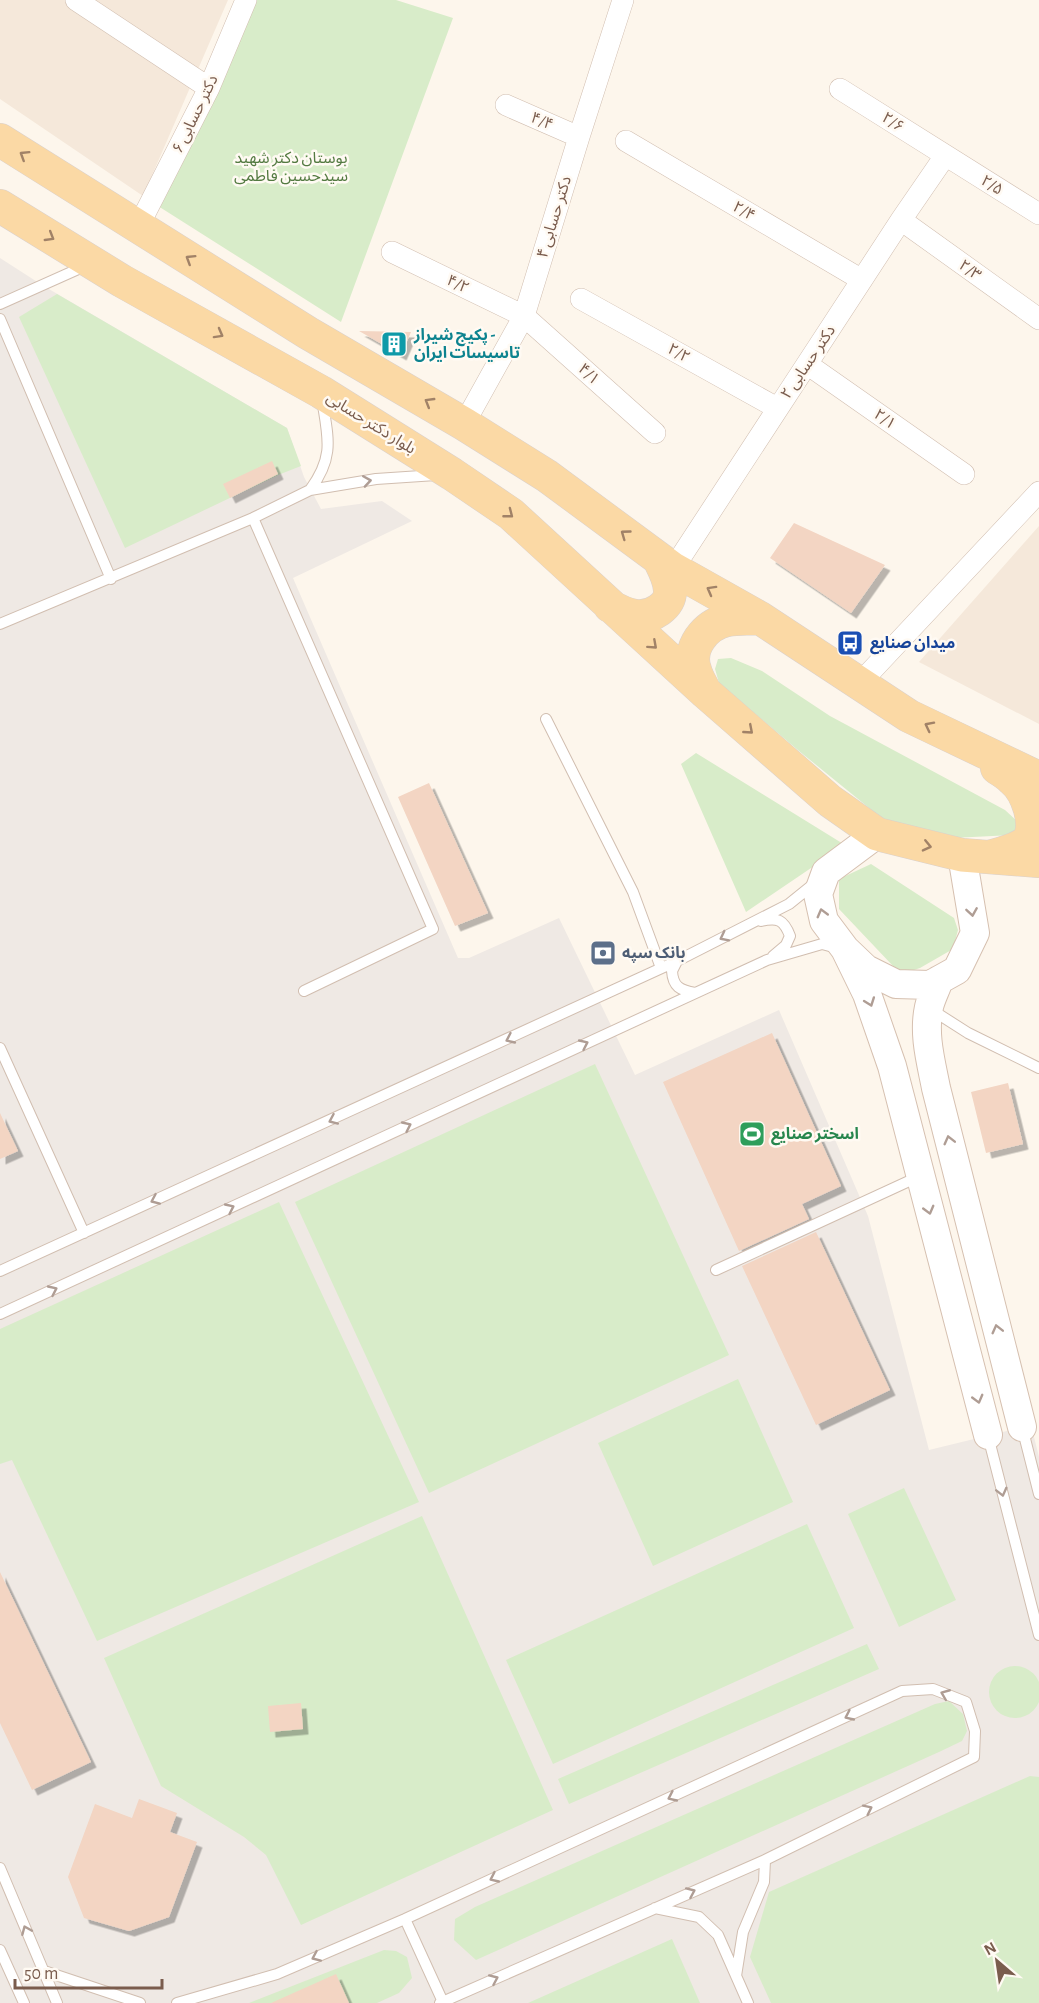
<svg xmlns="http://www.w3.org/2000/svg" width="1039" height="2003" viewBox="0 0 1039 2003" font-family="'Alegreya Sans','Noto Sans Arabic',sans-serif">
<defs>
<filter id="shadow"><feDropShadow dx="5.5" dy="5.5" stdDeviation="0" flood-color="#0004"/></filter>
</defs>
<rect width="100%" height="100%" fill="#fdf6ec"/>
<path fill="#f5e8da" d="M 0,0 L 228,0 L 143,196 L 0,99 Z
M 1039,526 L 1039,724 L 919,662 Z"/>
<path fill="#efe9e4" d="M 0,258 L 42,285 L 287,428 L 304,477 L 321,509 L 382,501 L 412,521 L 293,578 L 458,958 L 469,958 L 559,918 L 635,1075 L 779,1010 L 868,1216 L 929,1450 L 1031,1425 L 1039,1457 L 1039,2003 L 0,2003 Z"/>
<path fill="#d8ecc9" d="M 256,0 L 396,0 L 453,18 L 341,322 L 158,206 Z
M 57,294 L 287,428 L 301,466 L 278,475 L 125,548 L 19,317 Z
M 731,658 L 762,671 L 830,716 L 1005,810 L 1019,823 L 1013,835 L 952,838 L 890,825 L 799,751 L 719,683 L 715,669 L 718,659 Z
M 696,753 L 845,845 L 746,912 L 681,764 Z
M 871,864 L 954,918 L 958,930 L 953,949 L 920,968 L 902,974 L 893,966 L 839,909 L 839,879 Z
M 595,1064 L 729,1355 L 429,1493 L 295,1202 Z
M 279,1202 L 419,1502 L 97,1641 L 12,1460 L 0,1464 L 0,1329 Z
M 738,1379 L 793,1502 L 653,1566 L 598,1443 Z
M 904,1488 L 956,1600 L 899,1627 L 848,1514 Z
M 422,1516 L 553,1810 L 301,1925 L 266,1855 L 244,1837 L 161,1786 L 104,1658 Z
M 807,1524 L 854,1628 L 553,1764 L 506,1660 Z
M 867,1644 L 879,1669 L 569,1804 L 558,1779 Z
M989 1692a26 26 0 1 1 52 0a26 26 0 1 1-52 0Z
M 949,1701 L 963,1714 L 967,1731 L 962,1741 L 939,1752 L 476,1960 L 454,1940 L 455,1919 L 475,1907 L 935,1704 Z
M 1030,1776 L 1039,1777 L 1039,2003 L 771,2003 L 750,1957 L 769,1892 Z
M 672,1939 L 700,2003 L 528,2003 Z
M 384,1950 L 396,1951 L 407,1957 L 412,1978 L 399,1993 L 377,2003 L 249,2003 Z"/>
<path fill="#f3d5c3" filter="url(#shadow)" d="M 359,331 L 411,332 L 401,355 Z
M 272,461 L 278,474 L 230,498 L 223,484 Z
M 794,523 L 885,565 L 851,613 L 770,558 Z
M 429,783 L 488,913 L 455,926 L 398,797 Z
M 772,1033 L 841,1186 L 802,1204 L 809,1219 L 739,1251 L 663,1082 Z
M 1008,1083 L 1023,1144 L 986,1153 L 971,1092 Z
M 0,1113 L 18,1151 L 0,1159 Z
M 816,1232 L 890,1390 L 816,1425 L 742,1266 Z
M 0,1572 L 91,1762 L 32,1790 L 0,1723 Z
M 301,1703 L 303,1729 L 270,1732 L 268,1706 Z
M 139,1799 L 177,1813 L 170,1832 L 197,1842 L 169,1917 L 129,1931 L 84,1918 L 68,1877 L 95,1804 L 132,1818 Z
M 336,1974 L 349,2003 L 271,2003 Z"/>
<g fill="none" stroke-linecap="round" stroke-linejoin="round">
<defs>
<path id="lane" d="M 0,304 L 85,266
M 0,319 L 111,579
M 310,490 C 335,456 328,438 322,399
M 253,518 L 433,929 L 304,991
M 0,624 L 253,518 L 310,490 L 376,479 L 436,475
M 546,719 L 633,892 L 661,968
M 761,921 C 778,917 784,920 790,936 L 786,945 L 773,956
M 677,961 L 672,971 C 673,987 680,990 695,993
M 932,1010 L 968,1033 L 1039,1068
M 0,1048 L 84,1233
M 716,1270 L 920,1176
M 0,1271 L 677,961 L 789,904 L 815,883
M 0,1314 L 767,960 L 822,944 L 837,948
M 1022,1427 L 1039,1494
M 988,1436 L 1039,1635
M 0,1868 L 57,2003
M 655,1908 L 699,1917 L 718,1935 L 748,2003
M 405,1919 L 443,2002
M 0,1950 L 24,2003
M 44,1971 L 140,2003
M 736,1976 L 743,1932 L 764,1882 L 765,1860
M 177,2003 L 277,1974 L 405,1919 L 902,1691 L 933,1689 L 966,1702 L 975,1731 L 974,1757 L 765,1860 L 440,2003"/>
<path id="street" d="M 76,0 L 209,88
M 840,89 L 1039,214
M 506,105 L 579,137
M 626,141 L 862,280
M 901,220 L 1039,319
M 138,227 L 209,88 L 246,0
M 392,252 L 524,316 L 655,433
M 581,299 L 777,408
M 807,364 L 964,474
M 464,424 L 524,316 L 579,137 L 623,0
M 673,569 L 901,220 L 945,156
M 859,684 L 1039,492"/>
<path id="secondary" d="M 877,834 L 826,872 L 818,894 L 824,921 L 845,949 L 866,969 L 896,984 L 930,985 L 957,970 L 975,933 L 962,855
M 845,949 L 867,994 L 892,1066 L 988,1435
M 939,980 C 936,989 931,998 929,1007 C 923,1034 931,1062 936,1088 L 1022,1427"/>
<path id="primary" d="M 0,140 L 308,333 L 464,424 L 547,476 L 673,569 L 760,618 L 909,716 L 1039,778
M 0,206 L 122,281 L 321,392 L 452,474 L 511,514 L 705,692 L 830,801 L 877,834 L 962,855 L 1039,861
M 610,606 C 626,615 642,622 659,610 C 666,605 670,600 670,591 C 670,580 664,569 659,559
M 705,692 C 702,685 697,678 695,670 C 687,648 705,625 727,620 C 737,618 749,619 760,618
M 993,856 C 1005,852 1018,850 1028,841 C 1039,825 1027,791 1012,779 C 1008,775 1002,771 997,768"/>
</defs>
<use href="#lane" stroke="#d1beb0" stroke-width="12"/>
<use href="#street" stroke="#d1beb0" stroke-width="22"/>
<use href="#secondary" stroke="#d6c0b0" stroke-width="30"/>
<use href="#primary" stroke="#dad1cd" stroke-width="34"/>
<use href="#lane" stroke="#fff" stroke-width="10"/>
<use href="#street" stroke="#fff" stroke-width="21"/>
<use href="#secondary" stroke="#fff" stroke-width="28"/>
<use href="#primary" stroke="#fbd9a5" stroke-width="33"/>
</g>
<defs><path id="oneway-chevron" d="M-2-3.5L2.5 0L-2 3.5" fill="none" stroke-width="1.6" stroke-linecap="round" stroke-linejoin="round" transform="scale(1.5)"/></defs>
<g stroke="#a18267">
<use href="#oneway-chevron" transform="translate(24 155) rotate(-148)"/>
<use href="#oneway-chevron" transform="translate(50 237) rotate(31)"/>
<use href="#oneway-chevron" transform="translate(190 259) rotate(-148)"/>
<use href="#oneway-chevron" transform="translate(219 334) rotate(29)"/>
<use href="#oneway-chevron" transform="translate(429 402) rotate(-149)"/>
<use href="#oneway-chevron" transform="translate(509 514) rotate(38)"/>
<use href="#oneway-chevron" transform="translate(625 534) rotate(-144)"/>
<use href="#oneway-chevron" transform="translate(711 590) rotate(-151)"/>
<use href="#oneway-chevron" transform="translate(653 645) rotate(42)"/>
<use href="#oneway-chevron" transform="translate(929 726) rotate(-153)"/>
<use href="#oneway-chevron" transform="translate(749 730) rotate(41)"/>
<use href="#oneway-chevron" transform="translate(927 846) rotate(13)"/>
</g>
<g stroke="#af9d94">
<use href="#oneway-chevron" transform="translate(367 481) rotate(-9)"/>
<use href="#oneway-chevron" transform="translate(972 912) rotate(81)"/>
<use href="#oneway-chevron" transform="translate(822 913) rotate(-105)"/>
<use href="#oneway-chevron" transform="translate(724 937) rotate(153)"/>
<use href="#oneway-chevron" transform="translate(870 1002) rotate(70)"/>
<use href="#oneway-chevron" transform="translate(510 1039) rotate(155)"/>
<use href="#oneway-chevron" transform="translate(584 1044) rotate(-25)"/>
<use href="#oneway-chevron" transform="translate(333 1120) rotate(156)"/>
<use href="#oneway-chevron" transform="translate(407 1126) rotate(-25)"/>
<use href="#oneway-chevron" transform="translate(949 1140) rotate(-104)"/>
<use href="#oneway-chevron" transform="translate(155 1200) rotate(156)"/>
<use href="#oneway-chevron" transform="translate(230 1208) rotate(-25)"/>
<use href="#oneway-chevron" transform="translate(929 1210) rotate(75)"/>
<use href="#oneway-chevron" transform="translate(53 1290) rotate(-25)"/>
<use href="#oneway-chevron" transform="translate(997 1329) rotate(-104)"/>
<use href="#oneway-chevron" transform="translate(978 1399) rotate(75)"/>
<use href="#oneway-chevron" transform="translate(1002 1492) rotate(76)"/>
<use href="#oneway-chevron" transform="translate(945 1694) rotate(-158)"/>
<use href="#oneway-chevron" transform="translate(849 1716) rotate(155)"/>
<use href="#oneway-chevron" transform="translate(672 1797) rotate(155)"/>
<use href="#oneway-chevron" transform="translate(868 1809) rotate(-26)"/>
<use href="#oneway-chevron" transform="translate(494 1878) rotate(155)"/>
<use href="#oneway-chevron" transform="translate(691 1892) rotate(-24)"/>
<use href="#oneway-chevron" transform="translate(26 1930) rotate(-113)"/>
<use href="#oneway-chevron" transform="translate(316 1957) rotate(156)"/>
<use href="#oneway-chevron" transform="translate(494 1979) rotate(-24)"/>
</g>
<defs>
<symbol id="building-square" viewBox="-11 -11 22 22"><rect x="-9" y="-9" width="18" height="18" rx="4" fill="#0f9aa8" stroke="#fffaf3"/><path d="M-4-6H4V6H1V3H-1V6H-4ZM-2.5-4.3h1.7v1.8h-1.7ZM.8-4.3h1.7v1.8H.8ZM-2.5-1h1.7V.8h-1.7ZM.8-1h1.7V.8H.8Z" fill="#fff"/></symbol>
<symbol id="bus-square" viewBox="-11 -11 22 22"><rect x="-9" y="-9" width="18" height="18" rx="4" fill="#1a4fb4" stroke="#fffaf3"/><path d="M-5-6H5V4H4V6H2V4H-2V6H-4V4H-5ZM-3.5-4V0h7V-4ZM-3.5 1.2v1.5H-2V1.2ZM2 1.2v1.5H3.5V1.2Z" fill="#fff"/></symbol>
<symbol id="bank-square" viewBox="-11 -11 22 22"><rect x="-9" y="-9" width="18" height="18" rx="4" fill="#5c6f8a" stroke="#fffaf3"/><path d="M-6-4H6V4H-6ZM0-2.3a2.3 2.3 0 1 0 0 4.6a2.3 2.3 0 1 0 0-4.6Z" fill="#fff"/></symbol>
<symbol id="stadium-square" viewBox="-11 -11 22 22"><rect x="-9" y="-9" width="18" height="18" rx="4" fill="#2e9e5b" stroke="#fffaf3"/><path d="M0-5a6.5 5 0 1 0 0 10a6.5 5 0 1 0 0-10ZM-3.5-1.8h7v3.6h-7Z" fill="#fff"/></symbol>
</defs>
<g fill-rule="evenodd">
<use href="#building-square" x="379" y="329" width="30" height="30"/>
<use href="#bus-square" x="835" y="628" width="30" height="30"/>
<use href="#bank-square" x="588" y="938" width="30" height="30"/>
<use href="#stadium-square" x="737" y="1119" width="30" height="30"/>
</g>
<g text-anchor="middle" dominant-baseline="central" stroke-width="5" stroke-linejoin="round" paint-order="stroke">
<g font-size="16" fill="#7a5c4d" stroke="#fffaf3">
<text transform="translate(195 114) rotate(-64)">۶ دکتر حسابی</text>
<text transform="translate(542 121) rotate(23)">۴/۴</text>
<text transform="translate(893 122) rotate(33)">۲/۶</text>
<text transform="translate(992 185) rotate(32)">۲/۵</text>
<text transform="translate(744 211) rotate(31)">۲/۴</text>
<text transform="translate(554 217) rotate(-73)">دکتر حسابی ۴</text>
<text transform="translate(970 270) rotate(36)">۲/۳</text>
<text transform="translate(458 284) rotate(26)">۴/۲</text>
<text transform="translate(679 353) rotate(29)">۲/۲</text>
<text transform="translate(808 362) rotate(-56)">دکتر حسابی ۲</text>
<text transform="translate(589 374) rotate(42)">۴/۱</text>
<text transform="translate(885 419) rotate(35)">۲/۱</text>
<text transform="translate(371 423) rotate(32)">بلوار دکتر حسابی</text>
</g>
<g font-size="16" fill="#537a41" stroke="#fffaf3">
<text x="291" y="158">بوستان دکتر شهید<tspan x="291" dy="18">سیدحسین فاطمی</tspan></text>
</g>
<g font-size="16" font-weight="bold" fill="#0d838f" stroke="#fffaf3" text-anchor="start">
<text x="414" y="335">پکیج شیراز -<tspan x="414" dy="18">تاسیسات ایران</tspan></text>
</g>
<g font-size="16" font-weight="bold" fill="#164399" stroke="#fffaf3" text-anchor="start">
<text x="870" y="643">میدان صنایع</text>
</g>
<g font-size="16" font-weight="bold" fill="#4e5e75" stroke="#fffaf3" text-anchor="start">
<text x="622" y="953">بانک سپه</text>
</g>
<g font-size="16" font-weight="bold" fill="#27864d" stroke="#fffaf3" text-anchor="start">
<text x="771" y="1134">اسختر صنایع</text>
</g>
</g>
<g transform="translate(997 1961) rotate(331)" stroke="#fffaf3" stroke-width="4.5" paint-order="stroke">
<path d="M0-4.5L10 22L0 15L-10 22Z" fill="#7a5c4d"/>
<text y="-9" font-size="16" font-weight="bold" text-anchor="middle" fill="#7a5c4d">N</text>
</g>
<path d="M15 1979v9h147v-9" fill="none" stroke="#7a5c4d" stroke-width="3"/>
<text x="24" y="1979" font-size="18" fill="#7a5c4d" stroke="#fffaf3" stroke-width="4.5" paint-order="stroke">50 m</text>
</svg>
